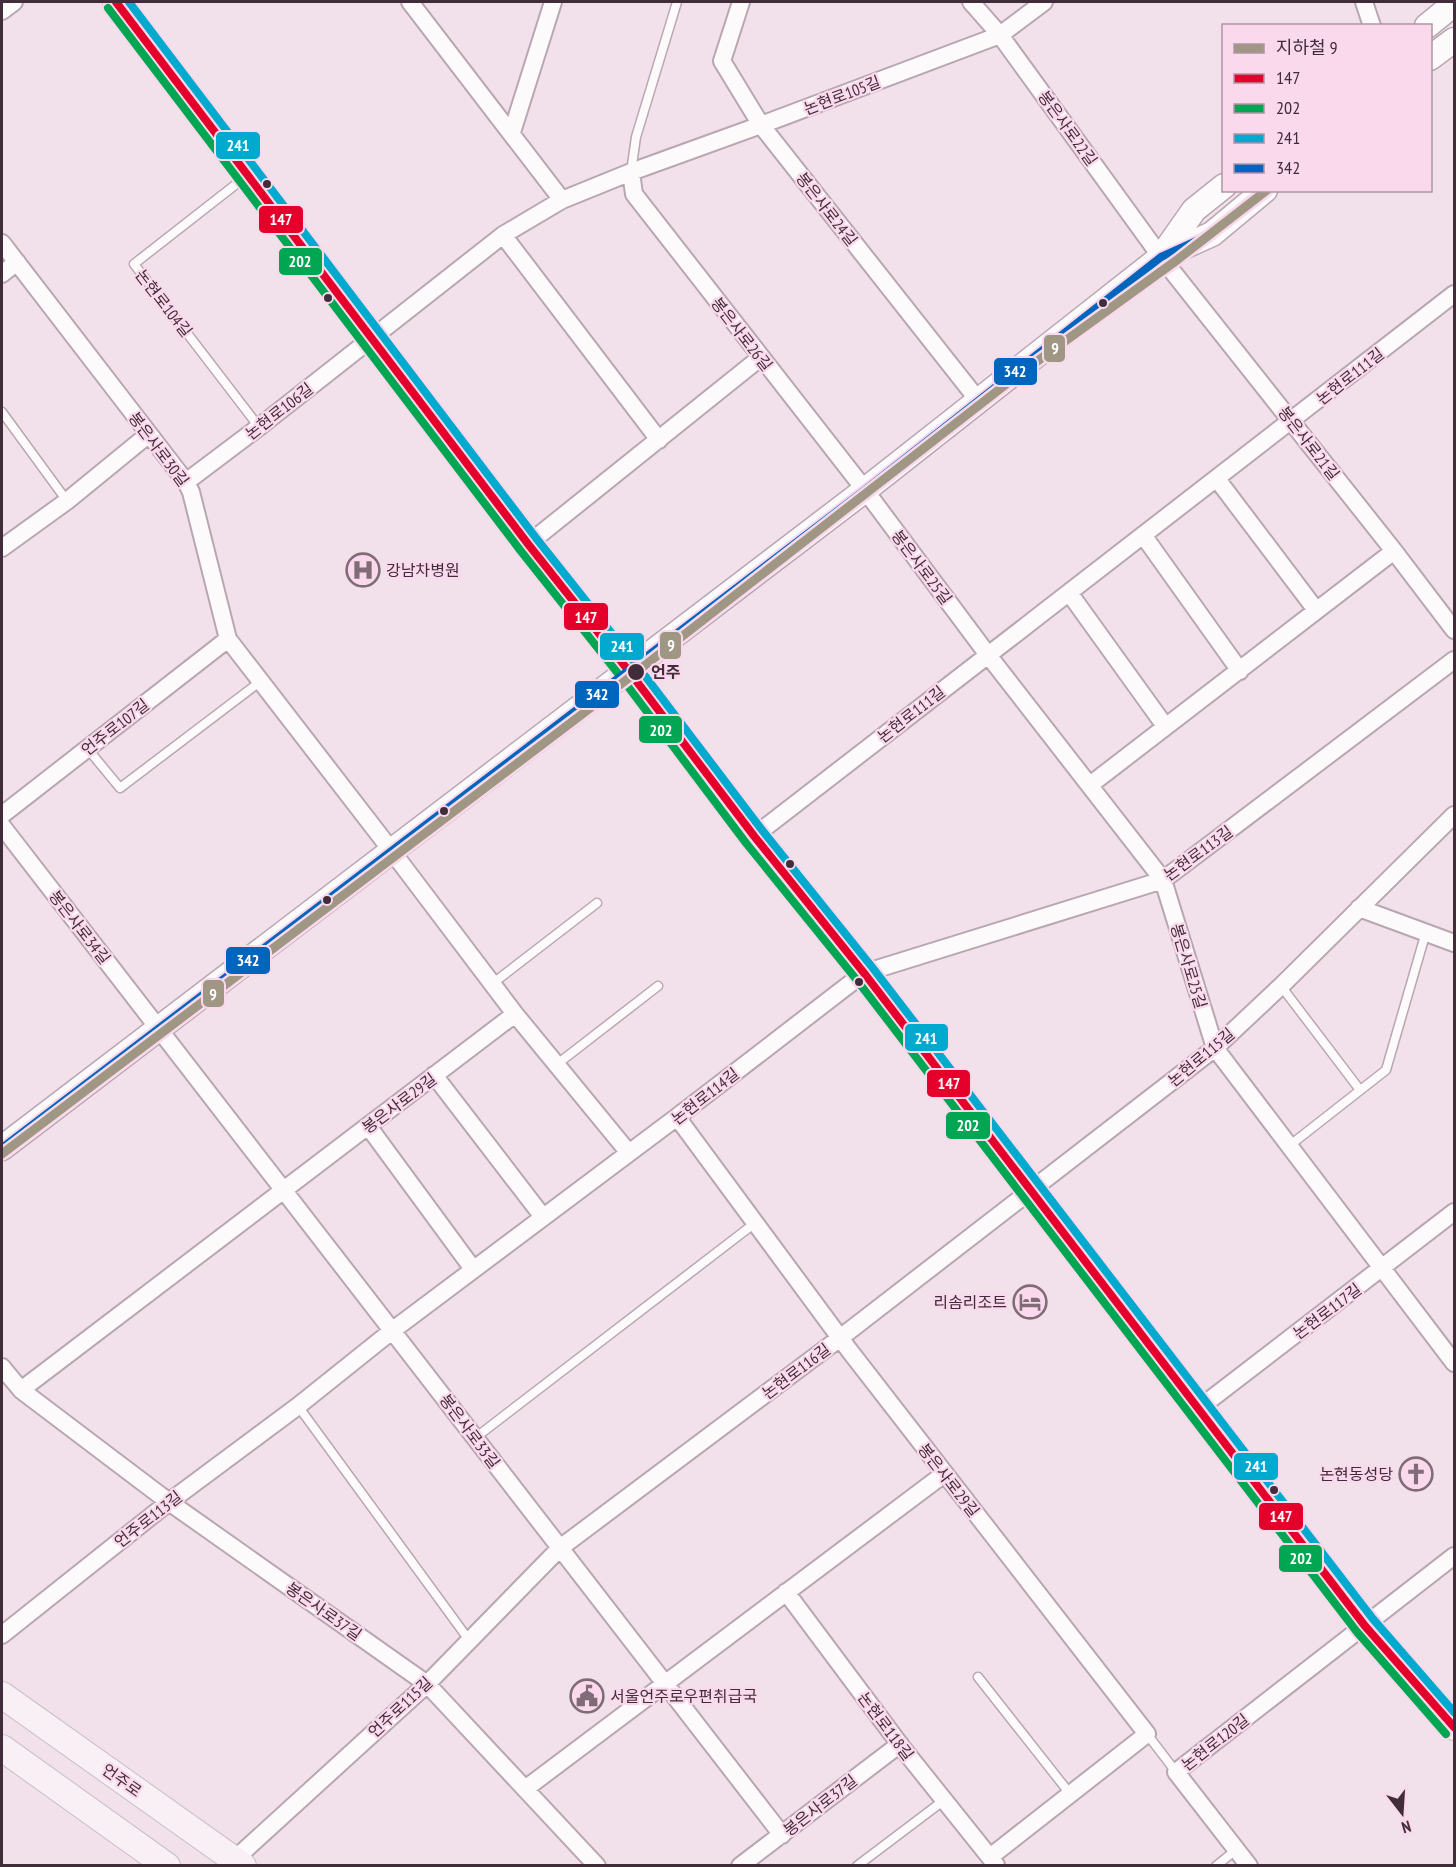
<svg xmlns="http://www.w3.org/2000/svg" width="1456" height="1867" viewBox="0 0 1456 1867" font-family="'PT Sans Narrow','Noto Sans KR',sans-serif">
<rect width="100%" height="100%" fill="#f2e1eb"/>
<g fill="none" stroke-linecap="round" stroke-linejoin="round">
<defs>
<path id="service" d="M 631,172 L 636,137 L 677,2
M 244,178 L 134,264 L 259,427
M 2,412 L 67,501
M 87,748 L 120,788 L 261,681
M 492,984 L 597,903
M 1281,986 L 1360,1090
M 556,1065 L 658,986
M 1289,1146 L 1386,1070 L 1426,932
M 298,1406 L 469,1640
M 475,1438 L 755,1223
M 978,1677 L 1071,1795
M 1147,1734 L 1176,1772
M 857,1866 L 943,1801
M 1216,1866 L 1237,1849"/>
<path id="minor" d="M 410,2 L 562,200
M 741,2 L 722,61 L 761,125 L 978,400
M 971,2 L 1000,35 L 1161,257 L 1394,551 L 1454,630
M 1364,2 L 1372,26
M 2,11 L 14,2
M 512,132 L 553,2
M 631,172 L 634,194 L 865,490 L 988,655 L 1163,880 L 1215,1048 L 1454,1363
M 503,235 L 659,440
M 2,243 L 186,482 L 191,492 L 228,639 L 391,850 L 515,1014 L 629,1153
M 2,274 L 17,262
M 1217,479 L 1316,610
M 186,482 L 259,427 L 503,235 L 562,200 L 631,172 L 761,125 L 1000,35 L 1044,2
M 1143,535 L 1240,671
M 528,544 L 760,358
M 2,548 L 67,501 L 149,434
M 1070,594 L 1165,726
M 1090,785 L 1394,551
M 2,815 L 228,639
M 2,826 L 782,1835
M 754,836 C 987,655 1222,476 1454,294
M 1359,908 L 1454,943
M 434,1075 L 543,1217
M 677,1117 L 849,1350 L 1147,1734 L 990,1857
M 368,1126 L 473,1269
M 2,1367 L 21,1390 L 169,1502 L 427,1684 L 597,1866
M 21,1390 L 515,1014
M 1198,1409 L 1454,1212
M 786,1592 L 904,1750 L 996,1865
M 2,1635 L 169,1502 L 298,1406 L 393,1330 L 677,1117 L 864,973 L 1163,880 L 1454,660
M 525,1789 L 944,1474
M 235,1859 L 427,1684 L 560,1548 L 840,1338 L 1215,1048 L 1281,986 L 1454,815
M 740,1866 L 900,1744
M 1249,1866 L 1176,1772 L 1454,1556"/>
<path id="secondary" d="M 1427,26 L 1454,4
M 1430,58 L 1454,40
M 1161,257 L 1194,210 L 1224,186
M 2,1148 L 865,490 L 1161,257 L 1212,234 L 1265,190"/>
<path id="primary" d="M 116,2 L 528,544 L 628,670 L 754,836 L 864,973 L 1365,1626 L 1454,1727
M 2,1695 L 243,1866
M 2,1748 L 167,1866"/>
</defs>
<use href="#service" stroke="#b8a7b1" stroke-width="11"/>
<use href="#minor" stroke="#b8a7b1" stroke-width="20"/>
<use href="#secondary" stroke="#b8a7b1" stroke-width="27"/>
<use href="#primary" stroke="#c9bfc5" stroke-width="28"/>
<use href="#service" stroke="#fdfafc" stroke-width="8"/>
<use href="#minor" stroke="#fdfafc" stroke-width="16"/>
<use href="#secondary" stroke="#fdfafc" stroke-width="24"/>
<use href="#primary" stroke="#f8f0f5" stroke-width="26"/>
<defs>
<path id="bus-1" d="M 116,2 L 528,544 L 628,670 L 754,836 L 864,973 L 1365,1626 L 1454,1727"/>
<path id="bus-2" d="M 108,8 L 520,550 L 620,676 L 746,843 L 856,979 L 1357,1632 L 1446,1734"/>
<path id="bus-3" d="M 129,2 L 536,538 L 636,664 L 762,830 L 872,967 L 1373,1619 L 1454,1712"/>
<path id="bus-4" d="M 2,1148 L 865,490 L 1161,257 L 1212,234 L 1264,190"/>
</defs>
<use href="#bus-1" stroke="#fad9ec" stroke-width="12"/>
<use href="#bus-2" stroke="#fad9ec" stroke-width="12"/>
<use href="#bus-3" stroke="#fad9ec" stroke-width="12"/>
<use href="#bus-4" stroke="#fad9ec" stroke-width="12"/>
<use href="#bus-1" stroke="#e4002b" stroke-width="8"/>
<use href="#bus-2" stroke="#00a651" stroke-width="8"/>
<use href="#bus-3" stroke="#00a9ce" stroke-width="8"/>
<use href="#bus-4" stroke="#0065bd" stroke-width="8"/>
<defs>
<path id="metro-1" d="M 2,1154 L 585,712 L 1014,378 L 1177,260 L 1267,190"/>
</defs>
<use href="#metro-1" stroke="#fad9ec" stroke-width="14"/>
<use href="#metro-1" stroke="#9f9783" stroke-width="9"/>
</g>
<defs>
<symbol id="hospital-ring" viewBox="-11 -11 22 22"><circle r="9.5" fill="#fad9ec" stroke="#7f6c77" stroke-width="1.5"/><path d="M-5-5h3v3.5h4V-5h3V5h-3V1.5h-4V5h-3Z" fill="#7f6c77"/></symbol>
<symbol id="hotel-ring" viewBox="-11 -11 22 22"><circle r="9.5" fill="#fad9ec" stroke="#7f6c77" stroke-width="1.5"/><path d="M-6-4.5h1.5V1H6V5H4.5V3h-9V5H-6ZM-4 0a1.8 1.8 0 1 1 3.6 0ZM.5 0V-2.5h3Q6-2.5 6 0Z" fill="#7f6c77"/></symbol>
<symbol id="church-ring" viewBox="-11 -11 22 22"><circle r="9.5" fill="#fad9ec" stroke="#7f6c77" stroke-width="1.5"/><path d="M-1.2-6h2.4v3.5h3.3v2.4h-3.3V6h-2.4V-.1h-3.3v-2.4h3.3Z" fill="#7f6c77"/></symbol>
<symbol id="civic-ring" viewBox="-11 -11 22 22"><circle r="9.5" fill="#fad9ec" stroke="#7f6c77" stroke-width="1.5"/><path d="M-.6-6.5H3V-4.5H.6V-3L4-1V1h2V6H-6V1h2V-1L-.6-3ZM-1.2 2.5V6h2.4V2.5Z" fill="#7f6c77"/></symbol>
</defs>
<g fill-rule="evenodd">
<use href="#hospital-ring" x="344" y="551" width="38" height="38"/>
<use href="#hotel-ring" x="1011" y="1283" width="38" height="38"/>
<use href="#church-ring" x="1397" y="1455" width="38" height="38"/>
<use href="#civic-ring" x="568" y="1677" width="38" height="38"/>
</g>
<g fill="#412d39" stroke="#fad9ec" stroke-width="2">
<circle cx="267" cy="184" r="5"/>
<circle cx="328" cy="298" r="5"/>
<circle cx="1103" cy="303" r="5"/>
<circle cx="636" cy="672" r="9"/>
<circle cx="444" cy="811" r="5"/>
<circle cx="790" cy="864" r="5"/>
<circle cx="327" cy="900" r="5"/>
<circle cx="859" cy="982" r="5"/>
<circle cx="1274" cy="1490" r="5"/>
</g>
<g text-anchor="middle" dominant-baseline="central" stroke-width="4.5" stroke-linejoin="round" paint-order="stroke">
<g font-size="16" fill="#412d39" stroke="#fad9ec">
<text transform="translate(842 95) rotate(-21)">논현로105길</text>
<text transform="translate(1068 128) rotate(54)">봉은사로22길</text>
<text transform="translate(827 209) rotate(52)">봉은사로24길</text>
<text transform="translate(164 303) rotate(52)">논현로104길</text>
<text transform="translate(742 334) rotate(52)">봉은사로26길</text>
<text transform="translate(1350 376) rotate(-38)">논현로111길</text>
<text transform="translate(279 411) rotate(-38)">논현로106길</text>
<text transform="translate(1309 443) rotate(52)">봉은사로21길</text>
<text transform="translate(159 449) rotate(53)">봉은사로30길</text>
<text transform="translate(922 567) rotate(53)">봉은사로25길</text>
<text transform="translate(911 714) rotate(-38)">논현로111길</text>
<text transform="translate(115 727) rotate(-38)">언주로107길</text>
<text transform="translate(1198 853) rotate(-36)">논현로113길</text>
<text transform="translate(80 927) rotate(52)">봉은사로34길</text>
<text transform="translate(1189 966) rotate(73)">봉은사로25길</text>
<text transform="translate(1201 1057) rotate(-40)">논현로115길</text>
<text transform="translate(705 1096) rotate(-38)">논현로114길</text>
<text transform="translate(399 1103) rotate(-37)">봉은사로29길</text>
<text transform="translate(1327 1311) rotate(-37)">논현로117길</text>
<text transform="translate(796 1371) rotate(-37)">논현로116길</text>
<text transform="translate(470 1431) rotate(53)">봉은사로33길</text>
<text transform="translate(949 1480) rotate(52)">봉은사로29길</text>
<text transform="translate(148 1519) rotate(-38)">언주로113길</text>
<text transform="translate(324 1611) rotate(35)">봉은사로37길</text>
<text transform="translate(400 1707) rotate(-43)">언주로115길</text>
<text transform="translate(886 1726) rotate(53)">논현로118길</text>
<text transform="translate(1215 1742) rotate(-38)">논현로120길</text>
<text transform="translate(122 1780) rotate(35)">언주로</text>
<text transform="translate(820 1805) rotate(-38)">봉은사로37길</text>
</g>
<g font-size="16" fill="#412d39" stroke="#fad9ec" text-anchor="start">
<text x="386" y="570">강남차병원</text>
<text x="1007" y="1302" text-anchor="end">리솜리조트</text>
<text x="1393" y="1474" text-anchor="end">논현동성당</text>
<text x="610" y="1696">서울언주로우편취급국</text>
</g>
<g font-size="16" font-weight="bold" fill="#412d39" stroke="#fad9ec" text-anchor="start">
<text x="651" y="672">언주</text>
</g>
</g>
<g stroke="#fad9ec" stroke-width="2">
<rect x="215" y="131" width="46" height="29" rx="6" fill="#00a9ce"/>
<rect x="258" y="205" width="46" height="29" rx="6" fill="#e4002b"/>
<rect x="278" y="247" width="45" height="29" rx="6" fill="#00a651"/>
<rect x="1043" y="334" width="23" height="29" rx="6" fill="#9f9783"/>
<rect x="993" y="357" width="45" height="29" rx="6" fill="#0065bd"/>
<rect x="563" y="602" width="46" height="29" rx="6" fill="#e4002b"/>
<rect x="659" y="631" width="23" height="29" rx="6" fill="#9f9783"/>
<rect x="599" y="632" width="46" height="29" rx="6" fill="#00a9ce"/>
<rect x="574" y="680" width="46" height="29" rx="6" fill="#0065bd"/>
<rect x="638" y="715" width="45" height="29" rx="6" fill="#00a651"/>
<rect x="225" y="946" width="46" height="29" rx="6" fill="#0065bd"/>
<rect x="202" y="979" width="23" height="29" rx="6" fill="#9f9783"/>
<rect x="904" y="1023" width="45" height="29" rx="6" fill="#00a9ce"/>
<rect x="926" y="1069" width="45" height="29" rx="6" fill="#e4002b"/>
<rect x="945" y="1111" width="46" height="29" rx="6" fill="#00a651"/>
<rect x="1233" y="1452" width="46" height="29" rx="6" fill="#00a9ce"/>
<rect x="1258" y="1502" width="46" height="29" rx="6" fill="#e4002b"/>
<rect x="1278" y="1544" width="45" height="29" rx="6" fill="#00a651"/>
</g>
<g font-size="16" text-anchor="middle" font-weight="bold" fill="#fff">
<text x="238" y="151">241</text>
<text x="281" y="225">147</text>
<text x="300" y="267">202</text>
<text x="1055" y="354">9</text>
<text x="1015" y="377">342</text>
<text x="586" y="623">147</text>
<text x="671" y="651">9</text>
<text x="622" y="652">241</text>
<text x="597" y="700">342</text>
<text x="661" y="736">202</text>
<text x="248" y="966">342</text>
<text x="213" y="1000">9</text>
<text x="926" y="1044">241</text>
<text x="949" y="1089">147</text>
<text x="968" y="1131">202</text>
<text x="1256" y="1472">241</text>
<text x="1281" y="1522">147</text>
<text x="1301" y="1564">202</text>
</g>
<rect width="1456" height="1867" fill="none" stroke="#412d39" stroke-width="6"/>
<rect x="1222" y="24" width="210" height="168" fill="#fad9ec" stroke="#b094a4" stroke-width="1.5"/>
<rect x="1234" y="44" width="30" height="9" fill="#9f9783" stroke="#b094a4" stroke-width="1.5"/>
<text x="1276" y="54" font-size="18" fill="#412d39">지하철 9</text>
<rect x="1234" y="74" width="30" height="9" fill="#e4002b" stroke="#b094a4" stroke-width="1.5"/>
<text x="1276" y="84" font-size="18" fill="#412d39">147</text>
<rect x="1234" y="104" width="30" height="9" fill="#00a651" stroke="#b094a4" stroke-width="1.5"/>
<text x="1276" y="114" font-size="18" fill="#412d39">202</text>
<rect x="1234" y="134" width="30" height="9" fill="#00a9ce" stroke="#b094a4" stroke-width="1.5"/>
<text x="1276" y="144" font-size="18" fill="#412d39">241</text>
<rect x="1234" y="164" width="30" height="9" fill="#0065bd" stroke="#b094a4" stroke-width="1.5"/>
<text x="1276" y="174" font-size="18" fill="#412d39">342</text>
<g transform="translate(1402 1813) rotate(163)" stroke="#fad9ec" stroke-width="4.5" paint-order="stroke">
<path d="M0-4.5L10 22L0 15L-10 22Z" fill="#412d39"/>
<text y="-9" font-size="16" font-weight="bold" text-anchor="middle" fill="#412d39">N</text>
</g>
</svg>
